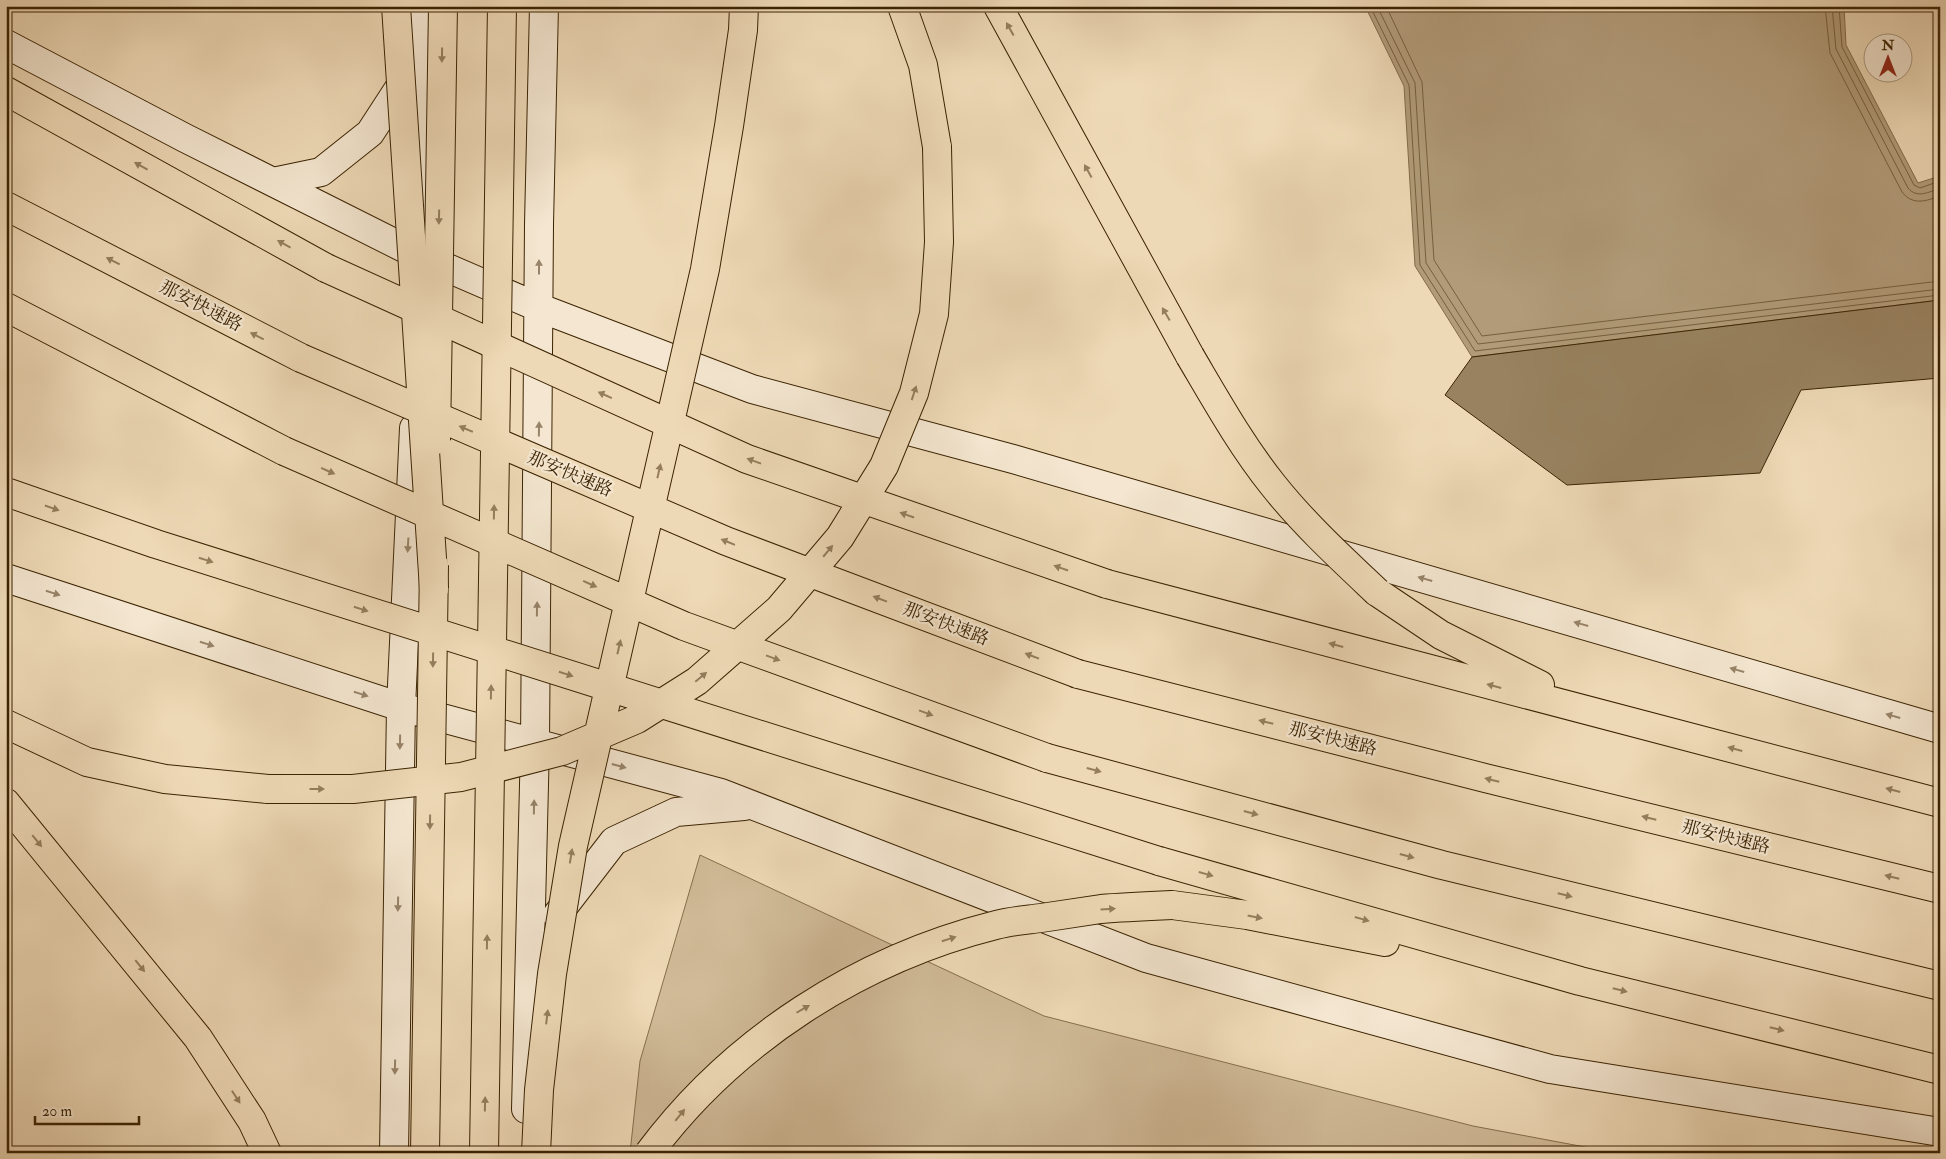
<svg xmlns="http://www.w3.org/2000/svg" width="1946" height="1159" viewBox="0 0 1946 1159" font-family="'IM FELL Double Pica','Noto Serif SC',serif">
<rect width="100%" height="100%" fill="#eed9b6"/>
<filter id="stains"><feTurbulence type="fractalNoise" baseFrequency=".004" numOctaves="4"/><feColorMatrix values="0 0 0 0 .2 0 0 0 0 .09 0 0 0 0 .02 0 0 0 .5 -.17"/></filter>
<radialGradient id="worn" r=".72"><stop offset=".6" stop-color="#630" stop-opacity="0"/><stop offset="1" stop-color="#630" stop-opacity=".3"/></radialGradient>
<path fill="#d0ba97" stroke="#866e4c" d="M 700,855 L 1044,1016 L 1473,1126 L 1617,1153 L 630,1153 L 640,1061 Z"/>
<path fill="#b19b79" stroke="#826b49" d="M 1365,6 L 1844,6 L 1846,45 L 1918,183 L 1940,176 L 1940,300 L 1472,357 L 1415,266 L 1404,86 Z"/>
<g fill="none" stroke-linecap="round" stroke-linejoin="round">
<path stroke="#765f3e" stroke-width="1" d="M 1370,6 L 1409,85 L 1420,265 L 1475,351 L 1940,295
M 1377,6 L 1415,83 L 1426,263 L 1478,344 L 1940,289
M 1386,6 L 1422,82 L 1434,260 L 1482,336 L 1940,281
M 1825,6 L 1830,53 L 1902,192 C 1913,206 1926,201 1940,196
M 1832,6 L 1836,49 L 1908,188 C 1917,199 1929,192 1940,188
M 1839,6 L 1842,47 L 1914,185 L 1920,188 L 1940,181"/>
</g>
<path fill="#988260" stroke="#3b2302" d="M 1940,300 L 1940,378 L 1801,390 L 1760,473 L 1567,485 L 1445,395 L 1472,357 Z"/>
<g fill="none" stroke-linecap="round" stroke-linejoin="round">
<defs>
<path id="secondary" d="M 417,6 L 421,207
M 6,44 L 185,138 L 422,257 L 540,308 L 752,389 L 1013,459 L 1940,729
M 273,182 L 321,172 L 370,133 L 409,73
M 6,578 L 401,707 L 721,793 L 1146,958 L 1550,1069 L 1940,1132
M 557,915 L 614,841 L 676,812 L 744,806
M 526,1109 L 535,744 L 539,224 L 544,6
M 394,1153 L 401,707 L 414,428"/>
<path id="highway" d="M 902,6 L 923,65 L 937,147
M 998,6 L 1190,356
M 6,91 L 326,268
M 6,206 L 301,358
M 6,307 L 284,451
M 1107,584 L 1940,803
M 1377,592 L 1441,635 L 1540,685
M 1078,674 L 1485,778 L 1940,889
M 6,724 L 87,762 L 165,779 L 268,789
M 1047,758 L 1442,865 L 1940,986
M 6,803 L 198,1038 L 252,1121 L 267,1153
M 1159,861 L 1580,981 L 1940,1070
M 1172,905 L 1247,915 L 1385,942"/>
</defs>
<use href="#secondary" stroke="#3b2302" stroke-width="30"/>
<use href="#highway" stroke="#3b2302" stroke-width="30"/>
<use href="#secondary" stroke="#f4e6d0" stroke-width="28"/>
<use href="#highway" stroke="#eed9b6" stroke-width="28"/>
<defs>
<path id="primary-bridge" d="M 436,440 L 443,6
M 425,1153 L 434,565
M 484,1153 L 502,6"/>
<path id="highway-bridge" d="M 396,6 L 434,589
M 326,268 L 747,459 L 1107,584
M 1190,356 C 1216,400 1241,445 1273,485 C 1304,524 1341,558 1377,592
M 301,358 L 726,541 L 1078,674
M 284,451 L 684,626 L 1047,758
M 6,492 L 156,544 L 1159,861
M 268,789 L 353,789 L 461,777 L 562,751 L 637,719 L 697,681 L 779,609 L 840,537 L 884,466 L 914,393 L 934,314 L 939,242 L 937,147
M 536,1153 L 539,1090 L 552,974 L 573,846 L 705,269 L 729,126 L 743,30 L 744,6
M 649,1153 C 733,1040 860,959 996,925 C 1011,921 1026,920 1041,918 C 1061,915 1081,912 1101,909 C 1124,907 1149,906 1172,905"/>
</defs>
<use href="#primary-bridge" stroke="#3b2302" stroke-width="30" stroke-linecap="butt"/>
<use href="#highway-bridge" stroke="#3b2302" stroke-width="30" stroke-linecap="butt"/>
<use href="#primary-bridge" stroke="#eed9b6" stroke-width="28"/>
<use href="#highway-bridge" stroke="#eed9b6" stroke-width="28"/>
</g>
<defs><path id="oneway-solid" d="M-6-.8H1V-3.2L6.5 0L1 3.2V.8H-6Z" transform="scale(1.25)"/></defs>
<g fill="#947e5c">
<use href="#oneway-solid" transform="translate(1010 29) rotate(-119)"/>
<use href="#oneway-solid" transform="translate(442 55) rotate(91)"/>
<use href="#oneway-solid" transform="translate(141 166) rotate(-151)"/>
<use href="#oneway-solid" transform="translate(1088 171) rotate(-119)"/>
<use href="#oneway-solid" transform="translate(439 217) rotate(91)"/>
<use href="#oneway-solid" transform="translate(284 244) rotate(-151)"/>
<use href="#oneway-solid" transform="translate(113 261) rotate(-153)"/>
<use href="#oneway-solid" transform="translate(1166 314) rotate(-120)"/>
<use href="#oneway-solid" transform="translate(257 336) rotate(-153)"/>
<use href="#oneway-solid" transform="translate(914 393) rotate(-72)"/>
<use href="#oneway-solid" transform="translate(605 395) rotate(-156)"/>
<use href="#oneway-solid" transform="translate(466 429) rotate(-157)"/>
<use href="#oneway-solid" transform="translate(754 461) rotate(-160)"/>
<use href="#oneway-solid" transform="translate(328 471) rotate(24)"/>
<use href="#oneway-solid" transform="translate(659 471) rotate(-77)"/>
<use href="#oneway-solid" transform="translate(52 508) rotate(19)"/>
<use href="#oneway-solid" transform="translate(494 512) rotate(-89)"/>
<use href="#oneway-solid" transform="translate(907 515) rotate(-161)"/>
<use href="#oneway-solid" transform="translate(728 542) rotate(-158)"/>
<use href="#oneway-solid" transform="translate(828 551) rotate(-50)"/>
<use href="#oneway-solid" transform="translate(206 560) rotate(18)"/>
<use href="#oneway-solid" transform="translate(1061 568) rotate(-161)"/>
<use href="#oneway-solid" transform="translate(590 584) rotate(24)"/>
<use href="#oneway-solid" transform="translate(880 599) rotate(-159)"/>
<use href="#oneway-solid" transform="translate(361 609) rotate(18)"/>
<use href="#oneway-solid" transform="translate(1336 645) rotate(-165)"/>
<use href="#oneway-solid" transform="translate(619 647) rotate(-77)"/>
<use href="#oneway-solid" transform="translate(1032 656) rotate(-159)"/>
<use href="#oneway-solid" transform="translate(773 658) rotate(20)"/>
<use href="#oneway-solid" transform="translate(433 660) rotate(91)"/>
<use href="#oneway-solid" transform="translate(566 674) rotate(18)"/>
<use href="#oneway-solid" transform="translate(701 677) rotate(-40)"/>
<use href="#oneway-solid" transform="translate(1494 686) rotate(-165)"/>
<use href="#oneway-solid" transform="translate(491 692) rotate(-89)"/>
<use href="#oneway-solid" transform="translate(926 713) rotate(20)"/>
<use href="#oneway-solid" transform="translate(1266 722) rotate(-166)"/>
<use href="#oneway-solid" transform="translate(1735 749) rotate(-165)"/>
<use href="#oneway-solid" transform="translate(1094 770) rotate(15)"/>
<use href="#oneway-solid" transform="translate(1492 780) rotate(-166)"/>
<use href="#oneway-solid" transform="translate(317 789)"/>
<use href="#oneway-solid" transform="translate(1893 790) rotate(-165)"/>
<use href="#oneway-solid" transform="translate(1251 813) rotate(15)"/>
<use href="#oneway-solid" transform="translate(1649 818) rotate(-166)"/>
<use href="#oneway-solid" transform="translate(430 822) rotate(91)"/>
<use href="#oneway-solid" transform="translate(37 841) rotate(51)"/>
<use href="#oneway-solid" transform="translate(571 856) rotate(-81)"/>
<use href="#oneway-solid" transform="translate(1407 856) rotate(15)"/>
<use href="#oneway-solid" transform="translate(1206 874) rotate(16)"/>
<use href="#oneway-solid" transform="translate(1892 877) rotate(-166)"/>
<use href="#oneway-solid" transform="translate(1565 895) rotate(14)"/>
<use href="#oneway-solid" transform="translate(1108 909) rotate(-4)"/>
<use href="#oneway-solid" transform="translate(1255 917) rotate(11)"/>
<use href="#oneway-solid" transform="translate(1362 919) rotate(16)"/>
<use href="#oneway-solid" transform="translate(949 939) rotate(-17)"/>
<use href="#oneway-solid" transform="translate(487 942) rotate(-89)"/>
<use href="#oneway-solid" transform="translate(140 966) rotate(51)"/>
<use href="#oneway-solid" transform="translate(1620 990) rotate(14)"/>
<use href="#oneway-solid" transform="translate(803 1009) rotate(-30)"/>
<use href="#oneway-solid" transform="translate(547 1017) rotate(-83)"/>
<use href="#oneway-solid" transform="translate(1777 1029) rotate(14)"/>
<use href="#oneway-solid" transform="translate(236 1097) rotate(57)"/>
<use href="#oneway-solid" transform="translate(485 1104) rotate(-89)"/>
<use href="#oneway-solid" transform="translate(680 1115) rotate(-51)"/>
</g>
<g fill="#988469">
<use href="#oneway-solid" transform="translate(539 267) rotate(-90)"/>
<use href="#oneway-solid" transform="translate(539 429) rotate(-89)"/>
<use href="#oneway-solid" transform="translate(408 545) rotate(93)"/>
<use href="#oneway-solid" transform="translate(1425 579) rotate(-164)"/>
<use href="#oneway-solid" transform="translate(53 593) rotate(18)"/>
<use href="#oneway-solid" transform="translate(537 609) rotate(-89)"/>
<use href="#oneway-solid" transform="translate(1581 624) rotate(-164)"/>
<use href="#oneway-solid" transform="translate(207 644) rotate(18)"/>
<use href="#oneway-solid" transform="translate(1737 670) rotate(-164)"/>
<use href="#oneway-solid" transform="translate(361 694) rotate(18)"/>
<use href="#oneway-solid" transform="translate(1893 716) rotate(-164)"/>
<use href="#oneway-solid" transform="translate(400 742) rotate(91)"/>
<use href="#oneway-solid" transform="translate(619 766) rotate(15)"/>
<use href="#oneway-solid" transform="translate(534 807) rotate(-89)"/>
<use href="#oneway-solid" transform="translate(398 904) rotate(91)"/>
<use href="#oneway-solid" transform="translate(395 1067) rotate(91)"/>
</g>
<g text-anchor="middle" dominant-baseline="central" stroke-width="4.5" stroke-linejoin="round" paint-order="stroke">
<g font-size="18" fill="#3b2302" stroke="#f4e6d0">
<text transform="translate(201 306) rotate(27)">那安快速路</text>
<text transform="translate(570 474) rotate(23)">那安快速路</text>
<text transform="translate(946 624) rotate(21)">那安快速路</text>
<text transform="translate(1333 739) rotate(14)">那安快速路</text>
<text transform="translate(1726 837) rotate(14)">那安快速路</text>
</g>
</g>
<rect width="1946" height="1159" fill="none" stroke="#eed9b6" stroke-width="25"/>
<rect x="8" y="8" width="1931" height="1144" fill="none" stroke="#3b2302" stroke-width="2.5"/>
<rect x="12" y="12" width="1921" height="1134" fill="none" stroke="#3b2302"/>
<g transform="translate(1888 58)"><circle r="24" fill="#f4e6d0" stroke="#aa987e"/>
<path d="M0-4L9 19L0 12L-9 19Z" fill="#8f2418"/>
<text y="-8" font-size="14" font-weight="bold" text-anchor="middle" fill="#3b2302">N</text>
</g>
<path d="M35 1116v8h104v-8" fill="none" stroke="#3b2302" stroke-width="2.5"/>
<text x="42" y="1116" font-size="15" fill="#3b2302" stroke="#f4e6d0" stroke-width="4" paint-order="stroke">20 m</text>
<rect width="100%" height="100%" filter="url(#stains)"/>
<rect width="100%" height="100%" fill="url(#worn)"/>
</svg>
